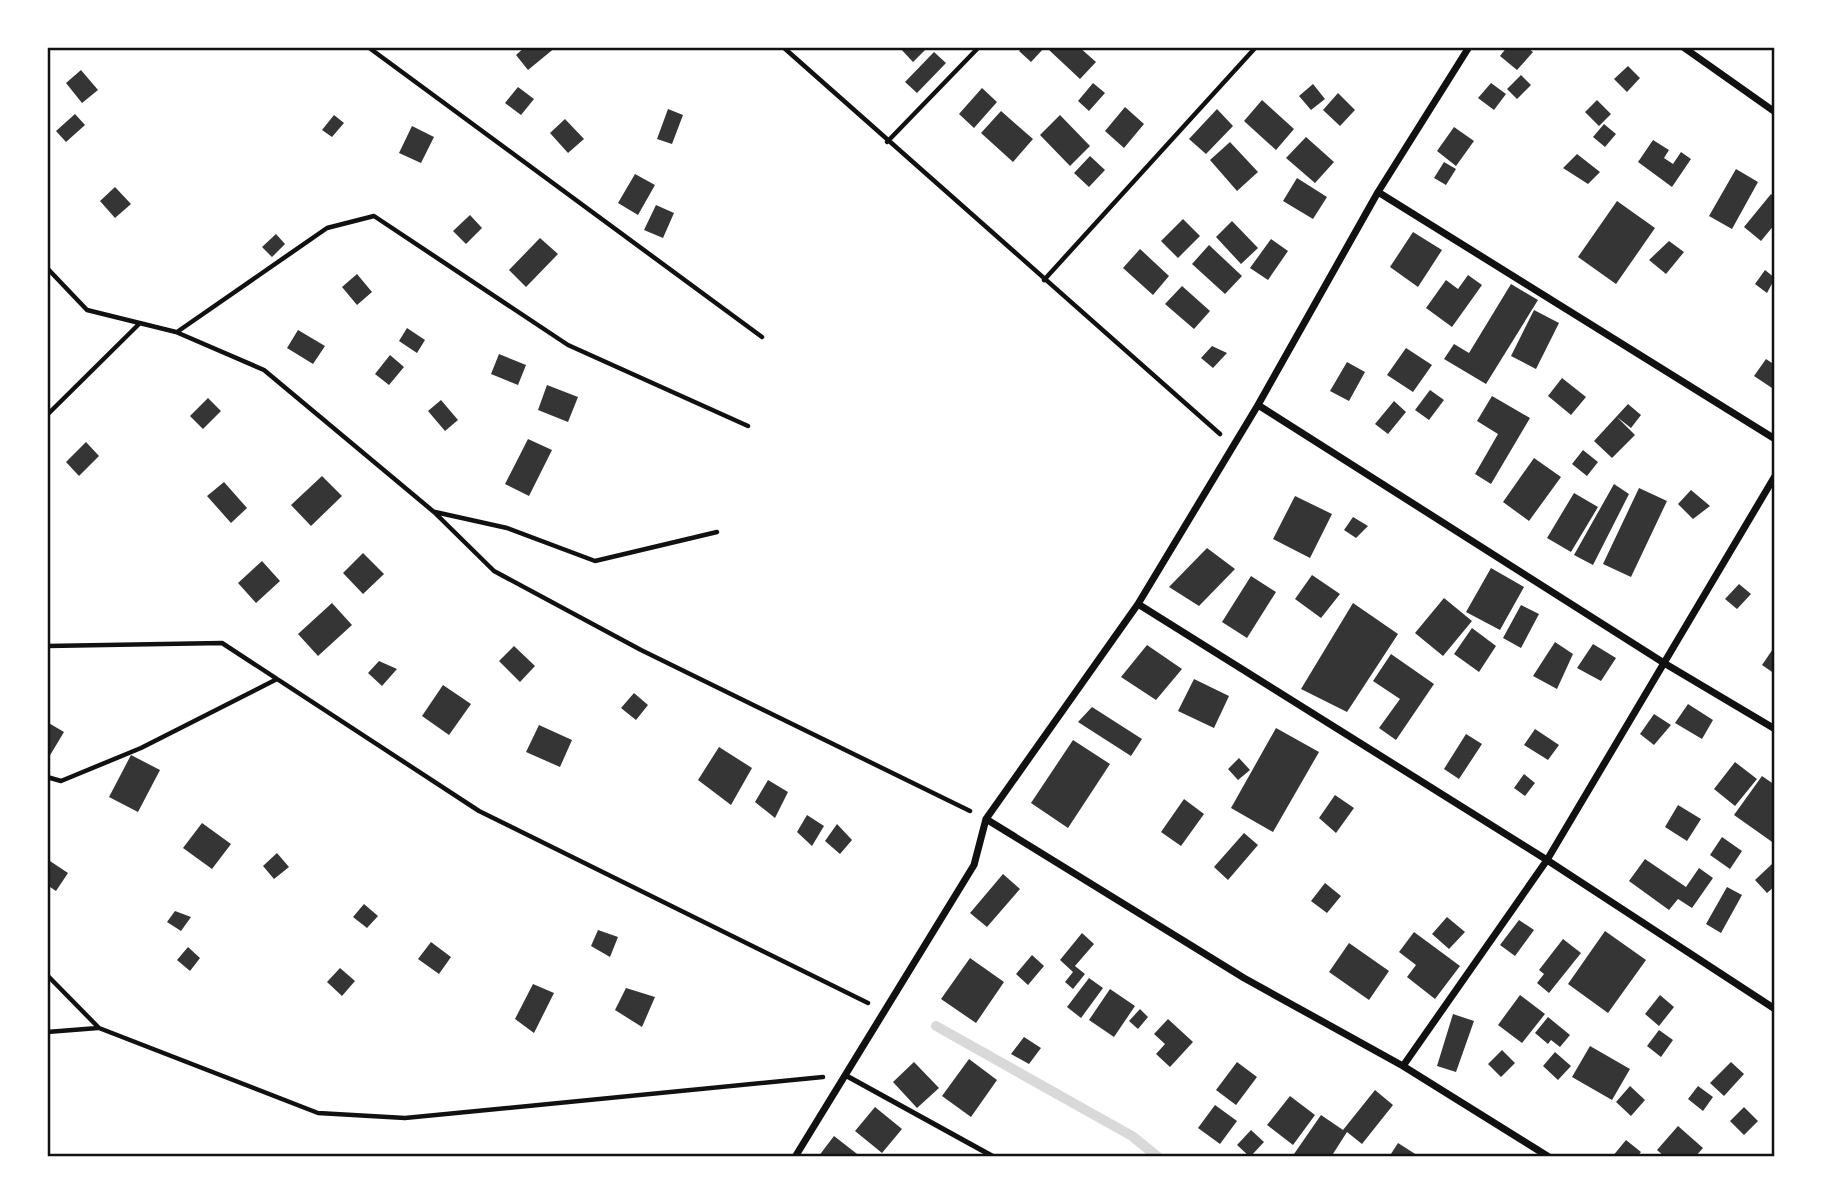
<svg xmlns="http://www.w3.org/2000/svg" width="1822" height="1204" viewBox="0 0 1822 1204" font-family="Georgia,serif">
<rect width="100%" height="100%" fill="#fff"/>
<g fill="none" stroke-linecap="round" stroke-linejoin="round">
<path stroke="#d9d9d9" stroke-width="10" d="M 936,1026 L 1132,1136 L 1158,1157"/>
</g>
<path fill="#353535" d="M 525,47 L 556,47 L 528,70 L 516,55 Z
M 899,47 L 928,47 L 913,62 Z
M 1023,47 L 1045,47 L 1031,62 L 1019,51 Z
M 1052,47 L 1079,47 L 1096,62 L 1080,79 L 1049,50 Z
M 1507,47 L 1527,47 L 1533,52 L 1517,70 L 1500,56 Z
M 934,52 L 946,63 L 917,93 L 905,82 Z
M 1628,66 L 1640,78 L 1627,92 L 1614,79 Z
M 81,70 L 98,90 L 82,103 L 66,83 Z
M 1521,75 L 1531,85 L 1517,99 L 1507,89 Z
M 1093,83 L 1105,93 L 1089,111 L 1078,101 Z
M 1491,83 L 1506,94 L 1494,110 L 1478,98 Z
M 1313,84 L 1325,99 L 1311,110 L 1299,96 Z
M 518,87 L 534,99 L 521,115 L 505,103 Z
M 982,88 L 997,102 L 974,128 L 959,114 Z
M 1338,93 L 1355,110 L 1340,126 L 1323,110 Z
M 1262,100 L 1294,129 L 1276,150 L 1244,121 Z
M 1597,100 L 1611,114 L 1599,126 L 1585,112 Z
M 1125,107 L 1144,124 L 1124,148 L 1105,131 Z
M 668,109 L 683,115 L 672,144 L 657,139 Z
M 1217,109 L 1233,126 L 1206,154 L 1189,139 Z
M 1001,111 L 1033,139 L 1013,162 L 981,133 Z
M 75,114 L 85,125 L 66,142 L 56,131 Z
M 334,115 L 344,123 L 332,137 L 322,130 Z
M 1060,115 L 1090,146 L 1070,166 L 1040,135 Z
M 565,119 L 584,139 L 568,153 L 550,133 Z
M 1604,124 L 1616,134 L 1605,147 L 1593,137 Z
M 412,126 L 434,137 L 421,163 L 399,153 Z
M 1454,127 L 1474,141 L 1456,166 L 1437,151 Z
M 1306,137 L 1334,162 L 1315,183 L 1286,158 Z
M 1653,140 L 1669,150 L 1664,158 L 1673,164 L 1681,152 L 1691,159 L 1672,187 L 1638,162 Z
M 1230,142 L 1258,172 L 1237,191 L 1210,160 Z
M 1577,154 L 1600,172 L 1588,184 L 1563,168 Z
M 1090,156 L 1105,170 L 1089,187 L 1074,173 Z
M 1444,162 L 1456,169 L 1446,185 L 1434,178 Z
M 1736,169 L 1758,182 L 1732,229 L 1709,216 Z
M 635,174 L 655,185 L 638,215 L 618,203 Z
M 1297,178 L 1327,197 L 1313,219 L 1283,201 Z
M 115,187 L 131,204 L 115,218 L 100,201 Z
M 1771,194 L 1775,198 L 1775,224 L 1761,241 L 1744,227 Z
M 1617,201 L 1655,228 L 1616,284 L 1578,257 Z
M 656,205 L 674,213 L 663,238 L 644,230 Z
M 470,215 L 482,228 L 466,244 L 453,231 Z
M 1183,219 L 1200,236 L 1178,258 L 1161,241 Z
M 1232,221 L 1258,248 L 1241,264 L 1216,237 Z
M 1413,232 L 1442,250 L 1418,287 L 1390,267 Z
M 276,234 L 285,244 L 272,257 L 262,247 Z
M 540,238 L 558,254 L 526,287 L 509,270 Z
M 1271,239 L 1288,251 L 1268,280 L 1250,268 Z
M 1669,241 L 1684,252 L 1666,274 L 1649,260 Z
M 1209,245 L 1242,276 L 1225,294 L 1192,264 Z
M 1140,249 L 1169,276 L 1153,295 L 1123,268 Z
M 1765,270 L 1775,278 L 1767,293 L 1755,284 Z
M 357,274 L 372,292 L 357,305 L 342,287 Z
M 1468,275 L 1482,285 L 1452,327 L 1426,308 L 1446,280 L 1458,289 Z
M 1511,284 L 1538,300 L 1486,384 L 1444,359 L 1454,344 L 1469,353 Z
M 1182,286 L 1210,311 L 1194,329 L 1165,304 Z
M 1534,310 L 1559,323 L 1536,369 L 1511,356 Z
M 407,328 L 425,340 L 417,353 L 399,341 Z
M 298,330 L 325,346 L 313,364 L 287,348 Z
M 1212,346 L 1227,353 L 1213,368 L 1201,358 Z
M 1406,348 L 1432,365 L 1413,392 L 1387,375 Z
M 499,354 L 526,365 L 518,385 L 491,374 Z
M 390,355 L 404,367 L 389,385 L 375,374 Z
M 1766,359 L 1775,365 L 1775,390 L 1754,376 Z
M 1347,362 L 1365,372 L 1349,401 L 1330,391 Z
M 1562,378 L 1586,397 L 1571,415 L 1548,396 Z
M 547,385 L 578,397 L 568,422 L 538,410 Z
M 1430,390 L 1444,400 L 1429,420 L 1415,410 Z
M 1492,396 L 1530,418 L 1491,484 L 1475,474 L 1498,434 L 1477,421 Z
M 208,398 L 221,411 L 203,429 L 190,416 Z
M 441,400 L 458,420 L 445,431 L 428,411 Z
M 1394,401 L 1406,412 L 1388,434 L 1375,424 Z
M 1628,404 L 1641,415 L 1631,428 L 1617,417 L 1635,435 L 1612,458 L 1594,441 Z
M 528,439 L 552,450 L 529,496 L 505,484 Z
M 86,442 L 99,456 L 79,476 L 66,462 Z
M 1583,450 L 1598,462 L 1587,476 L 1572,464 Z
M 1534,458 L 1561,477 L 1529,521 L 1503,502 Z
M 322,476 L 342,496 L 311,526 L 291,505 Z
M 224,482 L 247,508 L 231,523 L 207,496 Z
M 1614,484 L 1629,494 L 1593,565 L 1574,555 Z
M 1639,488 L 1667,501 L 1631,577 L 1603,564 Z
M 1691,490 L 1710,506 L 1693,519 L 1678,504 Z
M 1574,493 L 1598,507 L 1571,552 L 1547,538 Z
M 1295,496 L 1332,514 L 1310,558 L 1273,539 Z
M 1353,517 L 1368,526 L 1356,538 L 1344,530 Z
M 1207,548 L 1235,569 L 1199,606 L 1169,587 Z
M 363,553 L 384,574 L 363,594 L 343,573 Z
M 262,561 L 280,581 L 256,603 L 238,583 Z
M 1491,568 L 1524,587 L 1500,630 L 1466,612 Z
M 1312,575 L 1340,594 L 1321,618 L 1295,599 Z
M 1251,576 L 1276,592 L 1247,638 L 1222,622 Z
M 1739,584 L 1751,594 L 1737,609 L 1725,599 Z
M 1444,598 L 1472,621 L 1443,656 L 1415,633 Z
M 332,603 L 352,625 L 318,656 L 298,634 Z
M 1353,603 L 1398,634 L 1347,712 L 1301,689 Z
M 1521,605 L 1539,614 L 1521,648 L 1503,638 Z
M 1472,628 L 1496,646 L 1479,672 L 1454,654 Z
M 1555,642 L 1573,654 L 1557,689 L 1533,676 Z
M 1593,644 L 1616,658 L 1601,681 L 1577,668 Z
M 1147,645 L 1182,669 L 1156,700 L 1121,677 Z
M 514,646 L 535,666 L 520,682 L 499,661 Z
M 1775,646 L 1775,674 L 1762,665 Z
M 1391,654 L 1434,684 L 1396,740 L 1379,728 L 1400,699 L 1373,681 Z
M 379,661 L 397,669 L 382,686 L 368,673 Z
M 1194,679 L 1229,696 L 1214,728 L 1178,711 Z
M 443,685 L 471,704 L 449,735 L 422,716 Z
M 634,693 L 648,705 L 636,720 L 621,708 Z
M 1688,704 L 1713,720 L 1702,739 L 1675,723 Z
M 1092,707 L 1142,739 L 1131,756 L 1078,722 Z
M 1654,714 L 1671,725 L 1654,745 L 1640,734 Z
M 47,722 L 64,732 L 49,757 L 47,756 Z
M 539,725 L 572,740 L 560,767 L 526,752 Z
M 1276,728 L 1319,752 L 1273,832 L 1231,808 Z
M 1535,729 L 1559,745 L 1548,760 L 1524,745 Z
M 1466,734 L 1482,744 L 1459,779 L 1444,769 Z
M 1073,740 L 1110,764 L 1068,828 L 1031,803 Z
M 719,747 L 752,768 L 731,805 L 698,780 Z
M 131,755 L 160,770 L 138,812 L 109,797 Z
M 1239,758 L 1250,770 L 1238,780 L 1228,769 Z
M 1735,762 L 1757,779 L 1735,806 L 1714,789 Z
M 1524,774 L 1535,783 L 1525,796 L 1514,788 Z
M 1762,776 L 1775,785 L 1775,844 L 1734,815 Z
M 768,780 L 788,792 L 775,818 L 755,802 Z
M 1335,795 L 1354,808 L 1336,833 L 1319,818 Z
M 1184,799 L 1204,814 L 1181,846 L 1161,832 Z
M 1678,805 L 1701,819 L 1687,841 L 1665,827 Z
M 807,815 L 824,826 L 812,846 L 797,832 Z
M 202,823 L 231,844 L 212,869 L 183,848 Z
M 837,824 L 852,840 L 840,854 L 825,841 Z
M 1244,833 L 1258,845 L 1228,880 L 1214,867 Z
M 1722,837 L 1742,851 L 1730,869 L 1710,855 Z
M 277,853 L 289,867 L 274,879 L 263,866 Z
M 47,859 L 68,873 L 56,891 L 47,885 Z
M 1645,859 L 1686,887 L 1699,868 L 1713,878 L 1692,908 L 1678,899 L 1669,910 L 1629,881 Z
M 1772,864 L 1775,886 L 1767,893 L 1755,880 Z
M 1003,874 L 1020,889 L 987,927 L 970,913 Z
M 1325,883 L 1341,896 L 1327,913 L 1311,901 Z
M 1727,887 L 1742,895 L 1721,933 L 1706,924 Z
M 364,904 L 378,916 L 367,928 L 353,917 Z
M 175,911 L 191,917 L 181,931 L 167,922 Z
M 1447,917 L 1465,932 L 1449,949 L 1432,934 Z
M 1519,920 L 1534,930 L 1515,956 L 1500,945 Z
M 598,930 L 618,937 L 610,957 L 591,946 Z
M 1605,931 L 1646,960 L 1608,1013 L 1568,984 Z
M 1414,932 L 1460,966 L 1435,999 L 1407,977 L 1416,965 L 1399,952 Z
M 1082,933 L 1094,944 L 1075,966 L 1085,974 L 1073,989 L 1065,982 L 1073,972 L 1060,960 Z
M 1563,939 L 1581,953 L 1549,993 L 1537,983 L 1544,974 L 1539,970 Z
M 431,942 L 451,957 L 439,974 L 418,959 Z
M 1349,943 L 1389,971 L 1369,1000 L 1329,972 Z
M 188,947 L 200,958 L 190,971 L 177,960 Z
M 1032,955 L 1044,966 L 1028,985 L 1016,974 Z
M 970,958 L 1004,982 L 976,1023 L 941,999 Z
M 340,968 L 355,981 L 342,996 L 327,982 Z
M 1089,978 L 1103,988 L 1081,1018 L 1067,1007 Z
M 533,984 L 554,993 L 534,1033 L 515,1019 Z
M 626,988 L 655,997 L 642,1027 L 615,1010 Z
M 1110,989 L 1135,1006 L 1114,1037 L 1089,1020 Z
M 1520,995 L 1545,1014 L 1522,1043 L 1498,1025 Z
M 1660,995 L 1674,1007 L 1659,1026 L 1645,1014 Z
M 1140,1009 L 1148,1017 L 1138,1029 L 1129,1021 Z
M 1453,1014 L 1474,1021 L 1456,1072 L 1437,1066 Z
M 1548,1017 L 1570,1035 L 1560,1047 L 1551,1040 L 1548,1044 L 1535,1033 Z
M 1168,1019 L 1193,1042 L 1170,1067 L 1156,1054 L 1165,1044 L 1154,1034 Z
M 1659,1030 L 1673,1040 L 1661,1057 L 1647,1046 Z
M 1024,1037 L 1041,1048 L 1029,1064 L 1011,1054 Z
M 1590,1046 L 1630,1069 L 1612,1100 L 1572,1077 Z
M 1502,1050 L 1515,1063 L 1501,1077 L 1488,1064 Z
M 1555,1052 L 1571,1066 L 1558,1080 L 1543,1066 Z
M 969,1059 L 997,1080 L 971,1117 L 942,1096 Z
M 914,1062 L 939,1088 L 917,1108 L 893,1082 Z
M 1237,1062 L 1257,1077 L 1236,1105 L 1216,1090 Z
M 1731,1062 L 1744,1074 L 1724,1096 L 1710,1083 Z
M 1630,1086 L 1645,1100 L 1631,1116 L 1616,1102 Z
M 1698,1086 L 1713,1097 L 1703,1111 L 1688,1099 Z
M 1375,1090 L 1393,1105 L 1362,1144 L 1347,1132 L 1331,1157 L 1294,1154 L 1321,1115 L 1343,1130 Z
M 1290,1096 L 1315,1115 L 1293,1145 L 1267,1125 Z
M 1215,1105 L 1237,1121 L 1220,1144 L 1198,1128 Z
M 875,1107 L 902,1129 L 882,1153 L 855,1131 Z
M 1744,1107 L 1758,1121 L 1744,1135 L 1730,1121 Z
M 1678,1126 L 1703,1148 L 1695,1157 L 1665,1157 L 1657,1150 Z
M 1251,1130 L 1264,1142 L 1250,1157 L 1237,1145 Z
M 834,1136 L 861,1157 L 818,1157 Z
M 1626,1140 L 1641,1152 L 1637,1157 L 1612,1157 Z
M 1398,1143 L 1420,1157 L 1389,1157 Z"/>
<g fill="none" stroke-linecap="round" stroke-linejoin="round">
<path stroke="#111" stroke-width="4.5" d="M 368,47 L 762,337
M 783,47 L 1220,434
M 887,142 L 979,47
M 47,268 L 87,310 L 176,332 L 264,370 L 434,512 L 494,571 L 641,650 L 970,811
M 1044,280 L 1256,47
M 177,332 L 327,228 L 374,216 L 568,345 L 748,426
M 47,415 L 139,324
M 435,512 L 507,528 L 595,561 L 717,532
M 47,646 L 222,643 L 479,811 L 868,1003
M 47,777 L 61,781 L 141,748 L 277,679
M 47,975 L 99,1028 L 318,1113 L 405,1118 L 823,1077
M 47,1032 L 98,1028"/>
<path stroke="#111" stroke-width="5" d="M 845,1075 L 994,1157"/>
<path stroke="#111" stroke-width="7" d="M 1683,47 L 1775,112
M 1378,192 L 1775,439
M 1258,405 L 1664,663 L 1775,729
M 1138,604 L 1547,860 L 1775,1009
M 986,819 L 1244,978 L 1403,1066 L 1549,1157
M 1403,1066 L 1547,860 L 1775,476
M 795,1157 L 974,865 L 986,819 L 1138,604 L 1258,405 L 1378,192 L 1469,47"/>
</g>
<rect width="1822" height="1204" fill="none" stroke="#ffffff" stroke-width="98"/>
<rect x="49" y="49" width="1724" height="1106" fill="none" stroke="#111" stroke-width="2.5"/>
</svg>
